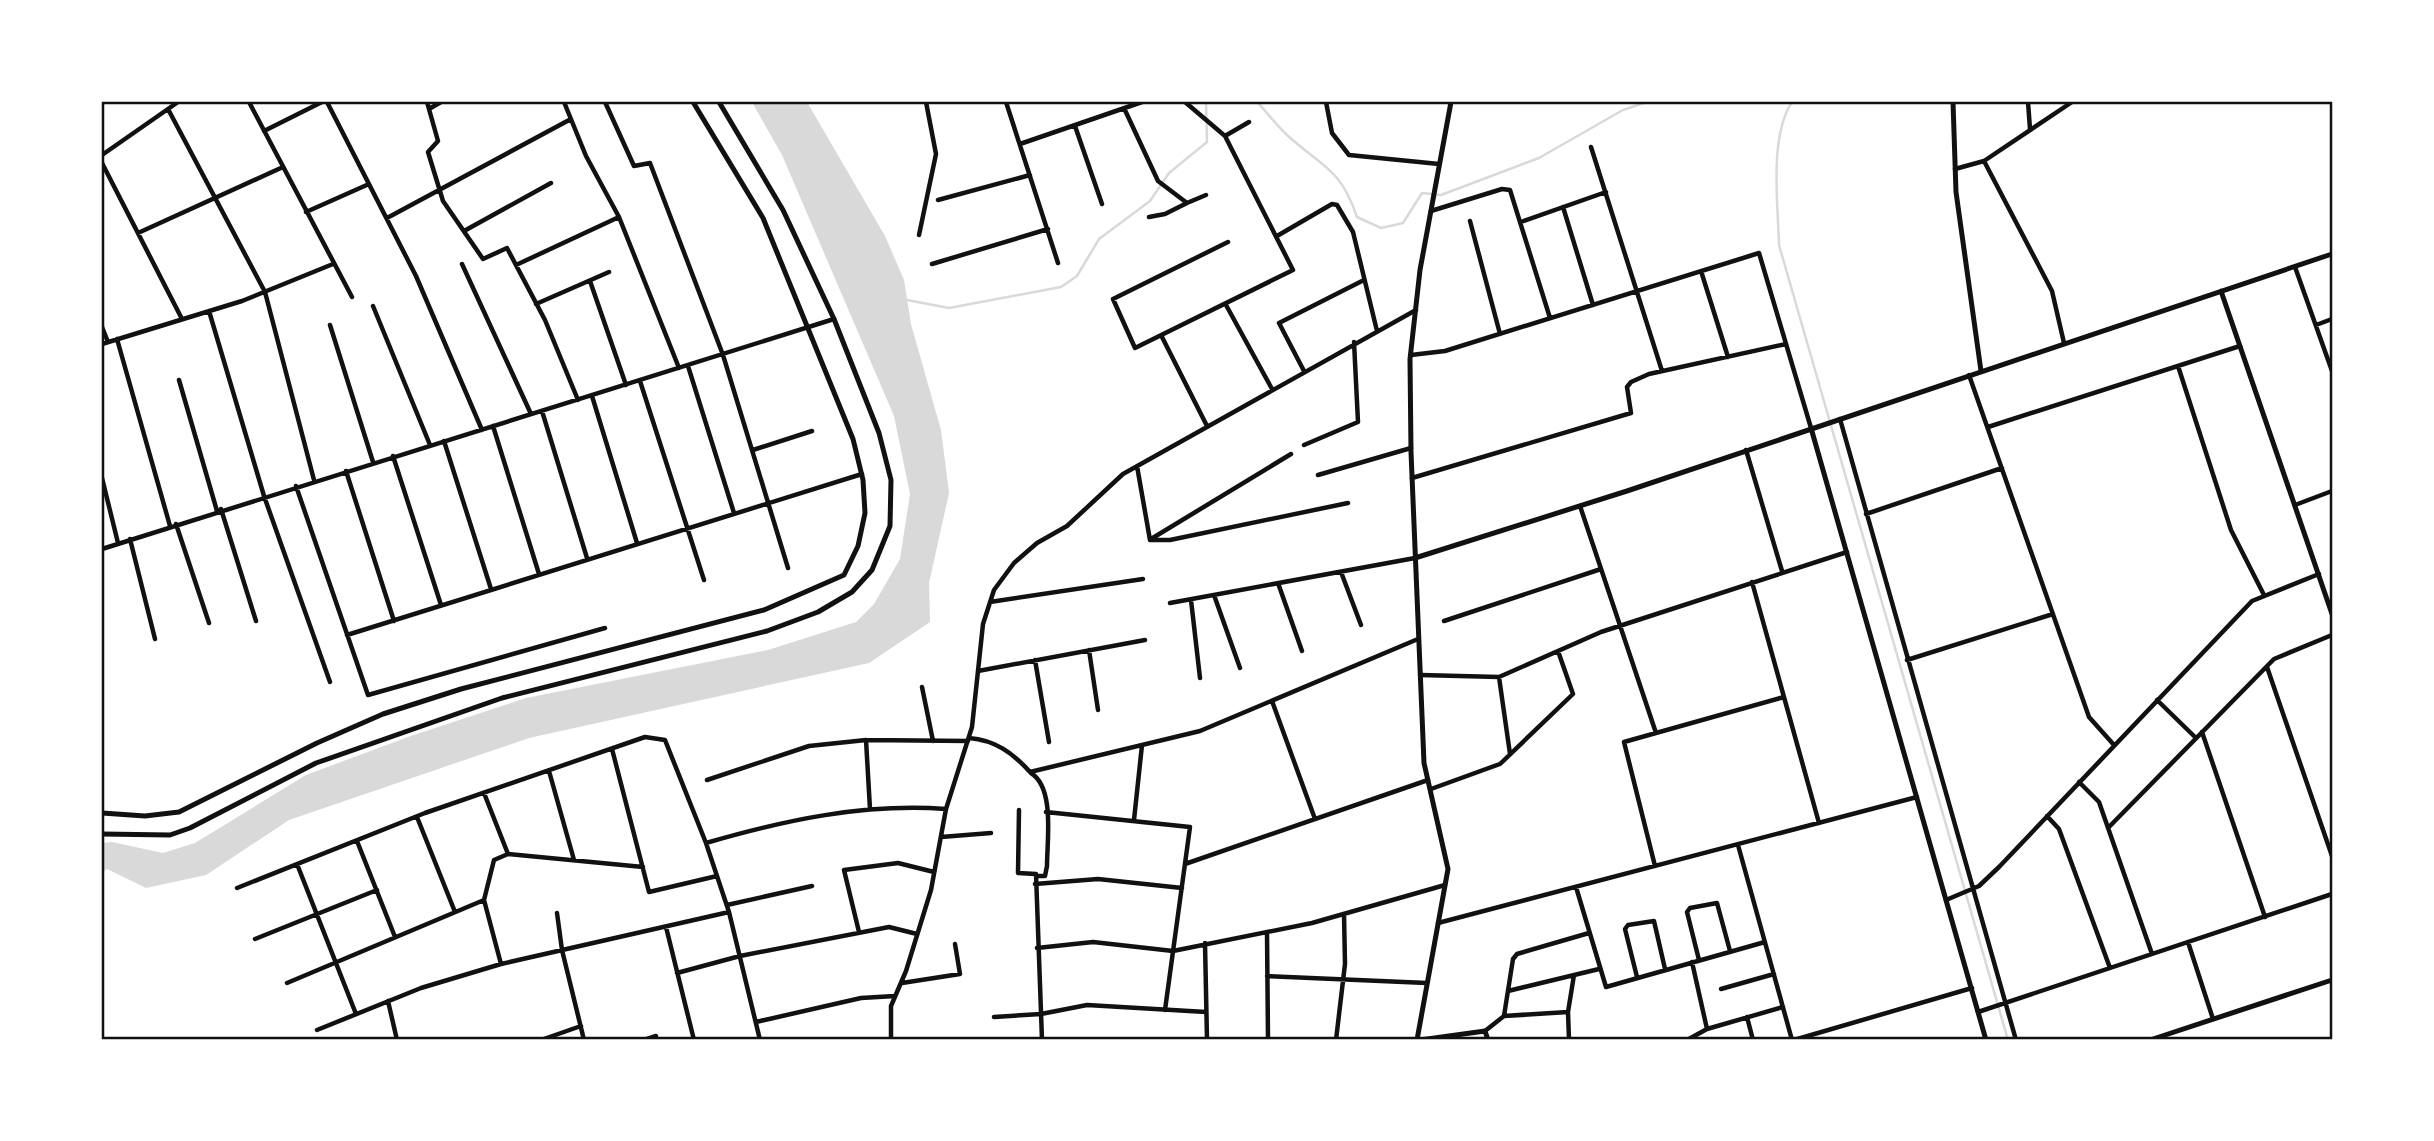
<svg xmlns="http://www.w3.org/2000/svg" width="2434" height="1141" viewBox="0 0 2434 1141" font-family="'Roboto Condensed',sans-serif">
<rect width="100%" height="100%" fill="#fff"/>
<path fill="#d9d9d9" d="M 752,102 L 807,102 L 885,236 L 904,280 L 911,324 L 941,430 L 949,493 L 929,583 L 930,622 L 869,663 L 529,738 L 289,820 L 206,875 L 146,888 L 107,869 L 102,873 L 102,843 L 112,842 L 163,853 L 195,843 L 306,775 L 408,737 L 526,698 L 768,650 L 856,622 L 874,604 L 900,559 L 910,494 L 894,416 L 782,155 Z"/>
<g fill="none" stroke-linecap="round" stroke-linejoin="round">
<path stroke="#d9d9d9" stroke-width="2.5" d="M 1257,102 C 1267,112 1276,125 1287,135 C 1322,167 1340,167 1357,217 L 1381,228 L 1403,223 L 1422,193 L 1441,195 L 1539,158 L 1623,110 L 1647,102
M 1792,102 C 1769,136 1778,205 1779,245 L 2008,1040
M 907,300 L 949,308 L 1061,287 L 1077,276 L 1099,239 L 1150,201 L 1169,173 L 1207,142 L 1206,102"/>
<path stroke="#111" stroke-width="4.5" d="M 249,102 L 352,297
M 327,102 L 416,276 L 482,430
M 427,102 L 438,141 L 428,152 L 443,201 L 483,259 L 507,248 L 545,320 L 578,400
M 564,102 L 586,156 L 619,217 L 679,368
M 605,102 L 634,166 L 650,163 L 723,355 L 788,568
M 1006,102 L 1058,263
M 1185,102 L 1225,136 L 1293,270 L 1135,348 L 1113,299 L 1228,242
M 1326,102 L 1332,133 L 1349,155 L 1439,164
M 2028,102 L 2030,129
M 1124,108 L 1158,181 L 1187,203 L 1206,195
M 168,109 L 265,292 L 314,480
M 429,109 L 441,102
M 1075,126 L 1102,204
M 264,131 L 322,102
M 1225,136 L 1249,122
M 1020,144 L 1142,102
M 1591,147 L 1662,371
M 102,155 L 178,102
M 1984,161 L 2052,291 L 2064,343
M 102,163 L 182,319
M 1955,169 L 1984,161 L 2072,102
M 938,200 L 1030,175
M 1563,207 L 1593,305
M 1431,211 L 1502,189 L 1510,190 L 1550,318
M 306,212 L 369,184
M 1149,217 L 1165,214 L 1187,203
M 387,218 L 571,119
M 1470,221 L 1500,334
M 1521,222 L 1606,192
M 464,231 L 551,183
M 138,233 L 283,167
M 919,235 L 936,154 L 926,102
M 1277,236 L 1332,204 L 1337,205 L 1353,232 L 1377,331
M 462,264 L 531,414
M 932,264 L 1048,229
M 516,265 L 619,217
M 2295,267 L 2332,371
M 1701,271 L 1728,357
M 590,281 L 626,385
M 536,304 L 609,272
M 1226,305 L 1272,389
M 373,306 L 430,445
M 209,311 L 264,496 L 330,682
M 330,325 L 373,462
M 2316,325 L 2332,319
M 102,327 L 108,342
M 1162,337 L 1207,426
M 117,339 L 170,526
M 102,344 L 242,301 L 333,264
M 1411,355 L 1445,351 L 1759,253 L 1811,428
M 688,366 L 734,513
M 2178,366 L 2231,530 L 2264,595
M 1304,371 L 1279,323 L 1364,280
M 1969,375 L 2089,717 L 2114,745
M 179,380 L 217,511
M 640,381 L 704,580
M 592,396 L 637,543
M 542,411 L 587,558
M 1840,419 L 2016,1040
M 493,426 L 539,574
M 1988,427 L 2240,346
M 444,441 L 491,589
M 1304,445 L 1358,422 L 1354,342
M 753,450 L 812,431
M 1746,450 L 1782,571
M 393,456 L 441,605
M 1137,466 L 1150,540
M 346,471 L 394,621
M 1318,475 L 1411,448
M 102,478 L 118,543
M 1412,478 L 1631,413 L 1627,387 L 1631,382 L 1649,374 L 1786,344
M 296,486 L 368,695 L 605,628
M 2295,505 L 2332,491
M 1580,506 L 1656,733
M 221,509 L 256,621
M 1866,514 L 2002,468
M 176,524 L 209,623
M 130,539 L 155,639
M 1151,539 L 1291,454
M 1150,540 L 1170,540 L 1348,503
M 102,549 L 834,319
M 1341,572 L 1361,625
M 1752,582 L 1819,823
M 1278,583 L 1302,651
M 1214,595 L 1240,668
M 1191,600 L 1200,678
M 990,602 L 1143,579
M 1170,603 L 1415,558
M 1444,621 L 1601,569
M 347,635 L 862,474
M 1089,650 L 1098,710
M 1035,660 L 1049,742
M 1907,660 L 2053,614
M 2267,667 L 2332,856
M 978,671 L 1145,640
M 1420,675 L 1499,677 L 1601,632 L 1847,552
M 1499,677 L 1510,754
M 922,687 L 933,741
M 2157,700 L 2196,738
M 1272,701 L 1315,819
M 2202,732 L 2265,917
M 969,738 C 995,740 1013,753 1030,772 L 1200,731 L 1418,639
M 866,740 L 870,809
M 612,749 L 649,892 L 717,876
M 549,771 L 574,860
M 1031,773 C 1055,788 1047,840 1047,866 L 1045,876 L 1036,876
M 707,780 L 809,746 L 866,740 L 968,741
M 2079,782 L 2099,802 L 2152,954
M 1431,789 L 1500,764 L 1573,694 L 1558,651
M 484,793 L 508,854
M 1019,810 L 1018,873 L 1036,874 L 1042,1040
M 1046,812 L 1190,827 L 1165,1010
M 2047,816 L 2059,829 L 2110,968
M 417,817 L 455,912
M 1134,820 L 1142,745
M 2108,828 L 2274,659 L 2332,635
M 941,837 L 991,833
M 357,841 L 395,937
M 706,843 C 785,820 864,803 946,809
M 1738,845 L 1792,1040
M 297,864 L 356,1014
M 1185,864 L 1428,780
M 1655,866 L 1624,742 L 1784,697
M 1035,884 L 1098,879 L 1182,888
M 1576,887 L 1606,987 L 1765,942
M 237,888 L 425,813 L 645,737 L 665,740 L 706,843 L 729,912 L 760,1040
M 1946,900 L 1979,886 L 1999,867 L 2252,601 L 2319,574
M 727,905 L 812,886
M 557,913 L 562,950 L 584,1040
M 1438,923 L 1917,797
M 666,927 L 694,1040
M 859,932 L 844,870 L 898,863 L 934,872
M 1267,932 L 1268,1040
M 255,939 L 377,890
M 2188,942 L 2213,1019
M 1205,943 L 1207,1040
M 1037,948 L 1093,942 L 1173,951 L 1312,923 L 1445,885
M 1699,960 L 1687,912 L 1690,908 L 1717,903 L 1730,951
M 1692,962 L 1707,1029
M 501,964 L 484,900 L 494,860 L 508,854 L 643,867
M 677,973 L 740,956 L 889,927 L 917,934
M 1267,976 L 1427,983
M 1637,977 L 1625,929 L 1628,925 L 1654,921 L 1665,969
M 287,983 L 484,900
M 902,983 L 960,974 L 955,944
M 1721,989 L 1774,974
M 1508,991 L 1599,969
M 388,1001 L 397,1040
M 1978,1012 L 2332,894
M 1504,1016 L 1568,1012
M 994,1017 L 1041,1014 L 1087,1005 L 1206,1012
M 1747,1017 L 1753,1040
M 756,1022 L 861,998 L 895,996
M 317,1030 L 421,988 L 501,964 L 729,912
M 1485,1031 L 1504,1016 L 1513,959 L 1517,954 L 1589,933
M 541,1040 L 581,1026
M 644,1040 L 656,1036
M 891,1040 L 891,1006 L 906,971 L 931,890 L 946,809 L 972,727 L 983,624 L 994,590 L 1014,563 L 1037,543 L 1067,526 L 1123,474 L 1416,310
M 1336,1040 L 1345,964 L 1344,914
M 1569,1040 L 1568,1012 L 1574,975
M 1687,1040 L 1707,1029 L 1783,1007
M 1794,1040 L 1972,988"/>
<path stroke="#111" stroke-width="5" d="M 1953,102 L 1956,192 L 1981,371
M 2221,291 L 2332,614
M 1811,428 L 1986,1040
M 1415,558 L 1627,491 L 2332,254
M 102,813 L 145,816 L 179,812 L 317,743 L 383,714 L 461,689 L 764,610 L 844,575 L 858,546 L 865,513 L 863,480 L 853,439 L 763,218 L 693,102
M 102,834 L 170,835 L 190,828 L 316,763 L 502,698 L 767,631 L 818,612 L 852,592 L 872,570 L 890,526 L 891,480 L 879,433 L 834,319 L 783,210 L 719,102
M 1417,1040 L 1448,869 L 1424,763 L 1411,452 L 1410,359 L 1420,270 L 1451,102
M 1420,1040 L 1485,1031 L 1488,1040
M 2150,1040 L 2332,980"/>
</g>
<rect width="2434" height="1141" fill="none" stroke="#ffffff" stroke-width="206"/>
<rect x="103" y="103" width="2228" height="935" fill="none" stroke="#111" stroke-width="2.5"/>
</svg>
